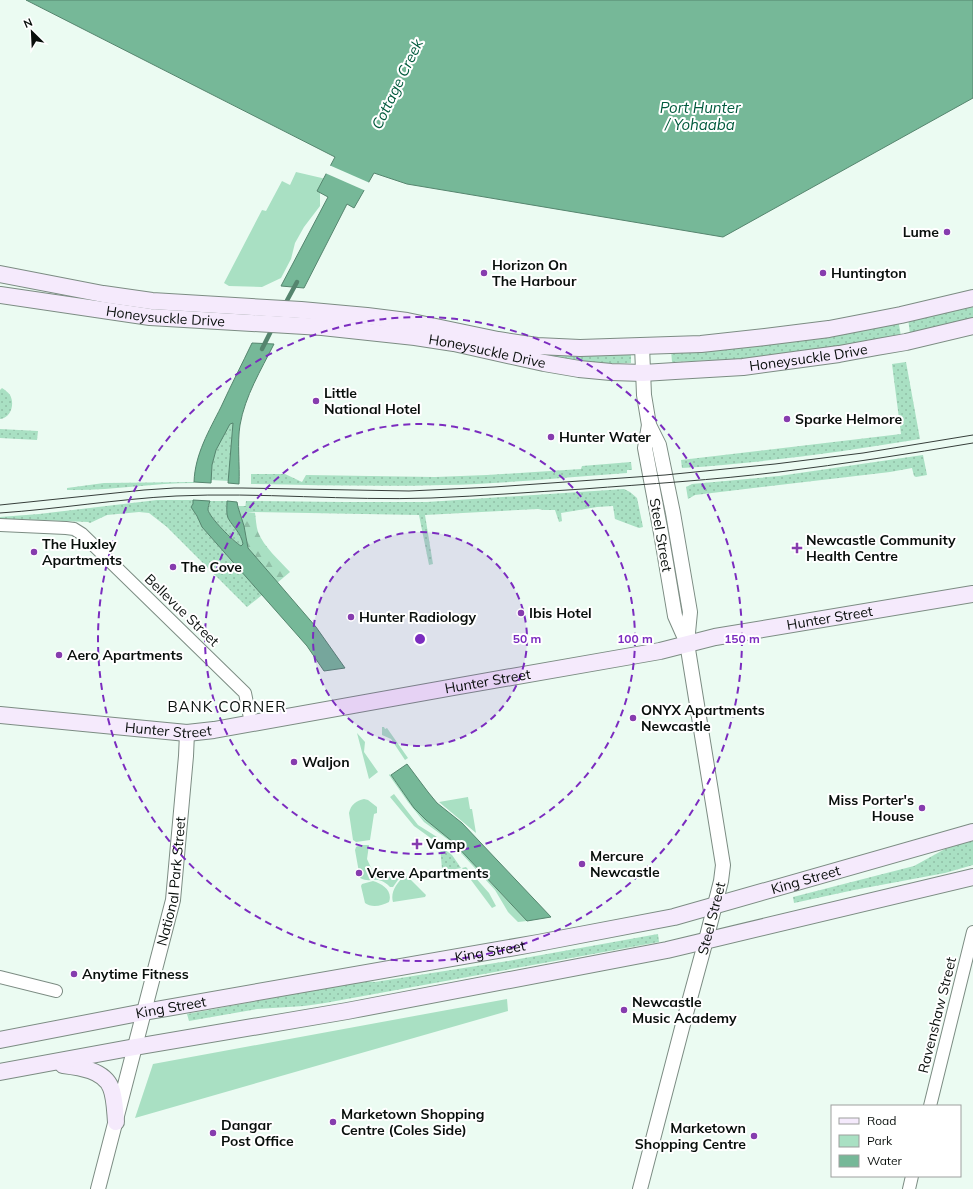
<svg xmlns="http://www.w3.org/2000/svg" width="973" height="1189" viewBox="0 0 973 1189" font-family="Mulish,sans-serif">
<defs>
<pattern id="grass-dots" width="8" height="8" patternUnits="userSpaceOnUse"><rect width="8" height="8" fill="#a9e0c3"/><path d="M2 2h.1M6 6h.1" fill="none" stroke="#90bfa6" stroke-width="1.8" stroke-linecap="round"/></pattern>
<pattern id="forest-firs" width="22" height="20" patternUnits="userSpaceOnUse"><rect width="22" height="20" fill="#a9e0c3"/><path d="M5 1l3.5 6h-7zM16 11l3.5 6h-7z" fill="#90bfa6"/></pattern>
</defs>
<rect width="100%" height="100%" fill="#ebfbf2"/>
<path fill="url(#grass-dots)" d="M 973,302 L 973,319 L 910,334 L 908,318 Z
M 898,319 L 901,336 L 835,348 L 740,359 L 672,362 L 671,350 Z
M 379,321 L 631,351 L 631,363 L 580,363 Z
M 906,362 L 920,439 C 841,452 762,463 682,468 L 681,460 L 901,434 L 892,364 Z
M 2,388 C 5,390 8,392 10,395 C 15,404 11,418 0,419 L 0,390 Z
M 233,423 L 229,481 L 211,480 L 212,465 L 216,449 L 230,424 Z
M 0,429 L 38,431 L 37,440 L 0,438 Z
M 923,455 L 927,475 L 916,477 L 914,476 L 912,468 L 890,472 L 695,495 L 688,499 L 686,487 L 692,484 L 779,476 Z
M 631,462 L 632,470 L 627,470 L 627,473 C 566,477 504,484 443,485 C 379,487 315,485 251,484 L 251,474 L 285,474 L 302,482 L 306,475 L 435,477 L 487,475 L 581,469 L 582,466 Z
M 194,482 L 194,483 C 152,483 110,491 67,490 L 67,488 L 104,483 Z
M 624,489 L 630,492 L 637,498 L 643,527 L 639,528 L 615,519 L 613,506 L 597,507 L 561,513 L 562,521 L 559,522 L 555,510 L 544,510 L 538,509 L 425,515 L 433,564 L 429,565 L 419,515 L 247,512 L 245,509 L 246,501 L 344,502 L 427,502 Z
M 157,500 L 193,500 L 193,504 L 191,507 L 197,516 L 202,527 L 262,595 L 247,607 L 167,527 L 149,513 L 139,512 L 107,515 L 90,523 L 88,522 L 14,519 L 0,520 L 0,517 L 39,514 Z
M 210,501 L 227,501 C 227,507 226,513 228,518 C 233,527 241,533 243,544 L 241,546 C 233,541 210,518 208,510 C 208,507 209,504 210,501 Z
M 973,840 L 973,865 L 945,873 L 854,890 L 794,903 L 793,897 L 914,866 L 945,849 Z
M 440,846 L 452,855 L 461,868 L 445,871 L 442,869 Z
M 658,934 L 659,942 L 325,1003 L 304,1006 L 257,1009 L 189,1021 L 187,1014 L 365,981 L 375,982 L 508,961 Z"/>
<path fill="url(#forest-firs)" d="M 238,506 L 246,506 L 247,512 L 255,513 C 256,519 256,526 258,532 C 264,547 279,560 290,572 L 277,583 L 248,548 L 246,536 Z"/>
<path fill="#a9e0c3" d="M 296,172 L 326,179 L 320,194 L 320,206 L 304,227 L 295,243 L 291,259 L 281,278 L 262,287 L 229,286 L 224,283 L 262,210 L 266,211 L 282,181 L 290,185 Z
M 382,727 L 384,727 L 385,729 L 387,728 L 408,758 L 405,760 L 391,739 L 382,735 Z
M 357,733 L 365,742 L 364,752 L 378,772 L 369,779 Z
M 390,774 L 414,808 L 453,842 L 527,921 L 518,922 L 508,912 L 495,890 L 450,841 L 424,822 L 408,802 L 389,775 Z
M 394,794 L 418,825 L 437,837 L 439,844 L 414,826 L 390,797 Z
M 468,797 L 470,809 L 472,809 L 476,833 L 439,802 Z
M 364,799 L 368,800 L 377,807 L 377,813 L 374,814 L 370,840 L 356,842 L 353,840 L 349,813 C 351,804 356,801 364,799 Z
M 360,845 L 369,845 L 367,859 L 373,872 L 380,876 L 393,877 L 405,870 L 393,887 L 390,887 C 377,874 371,884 360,878 L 355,850 L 356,847 Z
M 466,867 L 489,893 L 496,906 L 492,908 L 462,868 Z
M 404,876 L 408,877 L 426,895 L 425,897 L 393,902 C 390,892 397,883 404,876 Z
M 373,881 C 383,884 393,891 389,902 C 382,906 371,908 365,903 L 361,886 L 362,884 Z
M 507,999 L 508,1011 L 135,1118 L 153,1064 Z"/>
<path fill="#76b898" stroke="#55856e" d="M 26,0 L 973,0 L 973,98 L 723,237 L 407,184 L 374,173 L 354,208 L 347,204 L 304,288 L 281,286 L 328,197 L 317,191 L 335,157 Z
M 252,343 L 274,344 C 261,370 245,396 240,425 C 237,443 240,465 239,484 L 228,483 L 233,423 L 230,424 L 216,450 L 212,465 L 211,483 L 194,482 C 195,454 209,431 221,407 C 231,385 242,364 252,343 Z
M 193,500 L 210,501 C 209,504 208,507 208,510 C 210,518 233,541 241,546 L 243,544 C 241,533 233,527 228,518 C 226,513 227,507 227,501 L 237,502 L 238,507 L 244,526 L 248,548 L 316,627 L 345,668 L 324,671 L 307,646 L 202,527 L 197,516 L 191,507 L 193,504 Z
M 407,764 L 428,792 L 437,803 L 462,823 L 551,917 L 527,921 L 453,842 L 426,820 L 414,808 L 391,775 Z"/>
<path fill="#ebfbf2" d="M 329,165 L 370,183 L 366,191 L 325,173 Z"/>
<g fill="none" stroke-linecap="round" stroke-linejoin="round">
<path stroke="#55856e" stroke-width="4.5" d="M 284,306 L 297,282
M 262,349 L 273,327"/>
<defs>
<path id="minor" d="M 0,525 L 66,528 L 74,529 L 82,534 L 245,693 L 251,723
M 0,977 L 56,991
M 930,1106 L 973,932
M 909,1189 L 912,1176"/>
<g id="tertiary">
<path d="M 642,346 L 644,395 L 649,425 L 659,445 L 673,513 L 690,612 L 687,643"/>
<path id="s1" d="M 98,1189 L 173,900 L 186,756 L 187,733"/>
<path id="s2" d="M 640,1189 L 682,1028 L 706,940 L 721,881 L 723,865 L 687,643 L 675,616 L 661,533 L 645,448 L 649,425"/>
</g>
<g id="secondary">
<path d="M 0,274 L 103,294 L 152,301 L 301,310 L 367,316 L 407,321 L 498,340 L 537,346 L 580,348 L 701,344 L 765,337 L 829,329 L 901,315 L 973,298"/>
<path id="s3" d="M 0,295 L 150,317 L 322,327 L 415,337 L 454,343 L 544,363 L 579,369 L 611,372 L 643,373 L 675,371 L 743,367 L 787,361 L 839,354 L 877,347 L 906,342 L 973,326"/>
<path id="s4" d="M 0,715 L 187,733 L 214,730 L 454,687 L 660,651 L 715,637 L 973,594"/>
<path id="s5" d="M 0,1040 L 144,1012 L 538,943 L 674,917 L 973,832"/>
<path d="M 63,1065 C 79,1067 104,1070 111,1088 C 115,1098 115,1111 116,1122"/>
<path d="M 0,1072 L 135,1047 L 347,1011 L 667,950 L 973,877"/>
</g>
</defs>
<use href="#minor" stroke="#7c8c83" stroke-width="14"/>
<use href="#tertiary" stroke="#7c8c83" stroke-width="16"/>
<use href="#secondary" stroke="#7c8c83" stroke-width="18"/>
<use href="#minor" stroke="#fff" stroke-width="12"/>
<use href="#tertiary" stroke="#fff" stroke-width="14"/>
<use href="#secondary" stroke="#f5eafc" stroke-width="16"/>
<path stroke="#363e3a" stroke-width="1" d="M 0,505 L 144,490 L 174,488 L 242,488 L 409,491 L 494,487 L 665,475 L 775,464 L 863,453 L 973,435
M 0,513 C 59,509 117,499 176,496 C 261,492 346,501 431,498 C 482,496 532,492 583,489 C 648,484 714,480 779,472 C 844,464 908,454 973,443"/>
</g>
<circle cx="420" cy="639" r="107" fill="#7b2cbf" fill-opacity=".12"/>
<g fill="none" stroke="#7b2cbf" stroke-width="2" stroke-dasharray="7 5">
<circle cx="420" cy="639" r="107"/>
<circle cx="420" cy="639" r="215"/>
<circle cx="420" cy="639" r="322"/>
</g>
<g fill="#863cae" stroke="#fff" stroke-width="1.5">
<circle cx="947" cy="232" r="4"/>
<circle cx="484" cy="273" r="4"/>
<circle cx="823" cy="273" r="4"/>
<circle cx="316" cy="401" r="4"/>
<circle cx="787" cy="419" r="4"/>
<circle cx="551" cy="437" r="4"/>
<path d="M795 542h4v4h4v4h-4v4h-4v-4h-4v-4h4z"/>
<circle cx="34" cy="552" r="4"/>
<circle cx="173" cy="567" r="4"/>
<circle cx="521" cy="613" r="4"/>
<circle cx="351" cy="617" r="4"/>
<circle cx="59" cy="655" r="4"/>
<circle cx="633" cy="718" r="4"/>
<circle cx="294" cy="762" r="4"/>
<circle cx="922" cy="808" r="4"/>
<path d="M415 838h4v4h4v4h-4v4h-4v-4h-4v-4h4z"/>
<circle cx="582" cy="864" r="4"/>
<circle cx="359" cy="873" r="4"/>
<circle cx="74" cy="974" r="4"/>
<circle cx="624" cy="1010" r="4"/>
<circle cx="333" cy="1122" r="4"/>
<circle cx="213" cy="1133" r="4"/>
<circle cx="754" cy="1136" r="4"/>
</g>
<g text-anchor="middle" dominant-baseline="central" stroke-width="4" stroke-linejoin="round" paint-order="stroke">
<g font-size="14" font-weight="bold" fill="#090f0c" stroke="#fff" text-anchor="start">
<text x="939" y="232" text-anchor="end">Lume</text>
<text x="492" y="265">Horizon On<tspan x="492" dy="16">The Harbour</tspan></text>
<text x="831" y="273">Huntington</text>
<text x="324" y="393">Little<tspan x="324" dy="16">National Hotel</tspan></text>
<text x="795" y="419">Sparke Helmore</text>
<text x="559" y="437">Hunter Water</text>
<text x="806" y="540">Newcastle Community<tspan x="806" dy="16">Health Centre</tspan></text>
<text x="42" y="544">The Huxley<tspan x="42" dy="16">Apartments</tspan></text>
<text x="181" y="567">The Cove</text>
<text x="529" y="613">Ibis Hotel</text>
<text x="359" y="617">Hunter Radiology</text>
<text x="67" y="655">Aero Apartments</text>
<text x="641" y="710">ONYX Apartments<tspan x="641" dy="16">Newcastle</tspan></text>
<text x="302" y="762">Waljon</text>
<text x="914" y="800" text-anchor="end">Miss Porter's<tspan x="914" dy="16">House</tspan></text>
<text x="426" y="844">Vamp</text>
<text x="590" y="856">Mercure<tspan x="590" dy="16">Newcastle</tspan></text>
<text x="367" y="873">Verve Apartments</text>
<text x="82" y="974">Anytime Fitness</text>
<text x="632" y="1002">Newcastle<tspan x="632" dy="16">Music Academy</tspan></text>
<text x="341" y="1114">Marketown Shopping<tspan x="341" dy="16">Centre (Coles Side)</tspan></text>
<text x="221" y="1125">Dangar<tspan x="221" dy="16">Post Office</tspan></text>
<text x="746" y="1128" text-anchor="end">Marketown<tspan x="746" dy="16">Shopping Centre</tspan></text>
</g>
<g font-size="14" fill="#090f0c" stroke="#fff">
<text stroke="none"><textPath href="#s3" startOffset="167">Honeysuckle Drive</textPath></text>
<text stroke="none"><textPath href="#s3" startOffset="491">Honeysuckle Drive</textPath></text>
<text stroke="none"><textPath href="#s3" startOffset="815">Honeysuckle Drive</textPath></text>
<text transform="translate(661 535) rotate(80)">Steel Street</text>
<text transform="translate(182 610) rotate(44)">Bellevue Street</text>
<text stroke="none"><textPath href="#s4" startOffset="841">Hunter Street</textPath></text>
<text stroke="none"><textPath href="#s4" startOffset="493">Hunter Street</textPath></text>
<text stroke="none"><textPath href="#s4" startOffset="169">Hunter Street</textPath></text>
<text stroke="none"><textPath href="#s5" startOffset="822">King Street</textPath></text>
<text stroke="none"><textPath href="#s1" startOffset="317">National Park Street</textPath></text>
<text stroke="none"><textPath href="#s2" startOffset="280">Steel Street</textPath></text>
<text stroke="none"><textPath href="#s5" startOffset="498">King Street</textPath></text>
<text stroke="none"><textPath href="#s5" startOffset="174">King Street</textPath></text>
<text transform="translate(937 1015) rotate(-76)">Ravenshaw Street</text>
</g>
<g font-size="15" font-style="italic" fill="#005a3c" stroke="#fff">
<text transform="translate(397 84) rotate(-64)">Cottage Creek</text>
<text x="700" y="107">Port Hunter<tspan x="700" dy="17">/ Yohaaba</tspan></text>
</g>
<g font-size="15" letter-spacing="1" fill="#090f0c" stroke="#fff">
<text x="227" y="706">BANK CORNER</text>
</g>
</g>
<circle cx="420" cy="639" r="6" fill="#7b2cbf" stroke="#fff" stroke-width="2"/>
<g font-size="12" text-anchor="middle" font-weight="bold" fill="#7b2cbf" stroke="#fff" stroke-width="4" stroke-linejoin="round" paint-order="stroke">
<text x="527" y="643">50 m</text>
<text x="635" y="643">100 m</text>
<text x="742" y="643">150 m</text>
</g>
<rect x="831" y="1105" width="130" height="72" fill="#ffffff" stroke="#9d9f9e"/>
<rect x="839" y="1118" width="20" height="6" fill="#f5eafc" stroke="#9d9f9e"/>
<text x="867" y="1125" font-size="12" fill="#090f0c">Road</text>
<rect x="839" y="1135" width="20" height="12" fill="#a9e0c3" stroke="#9d9f9e"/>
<text x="867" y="1145" font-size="12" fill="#090f0c">Park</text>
<rect x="839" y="1155" width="20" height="12" fill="#76b898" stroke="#9d9f9e"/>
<text x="867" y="1165" font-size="12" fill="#090f0c">Water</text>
<g transform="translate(32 32) rotate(336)" stroke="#ffffff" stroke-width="3" paint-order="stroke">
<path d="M0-3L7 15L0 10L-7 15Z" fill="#090f0c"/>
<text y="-6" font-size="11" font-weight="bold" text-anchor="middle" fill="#090f0c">N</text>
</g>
</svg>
